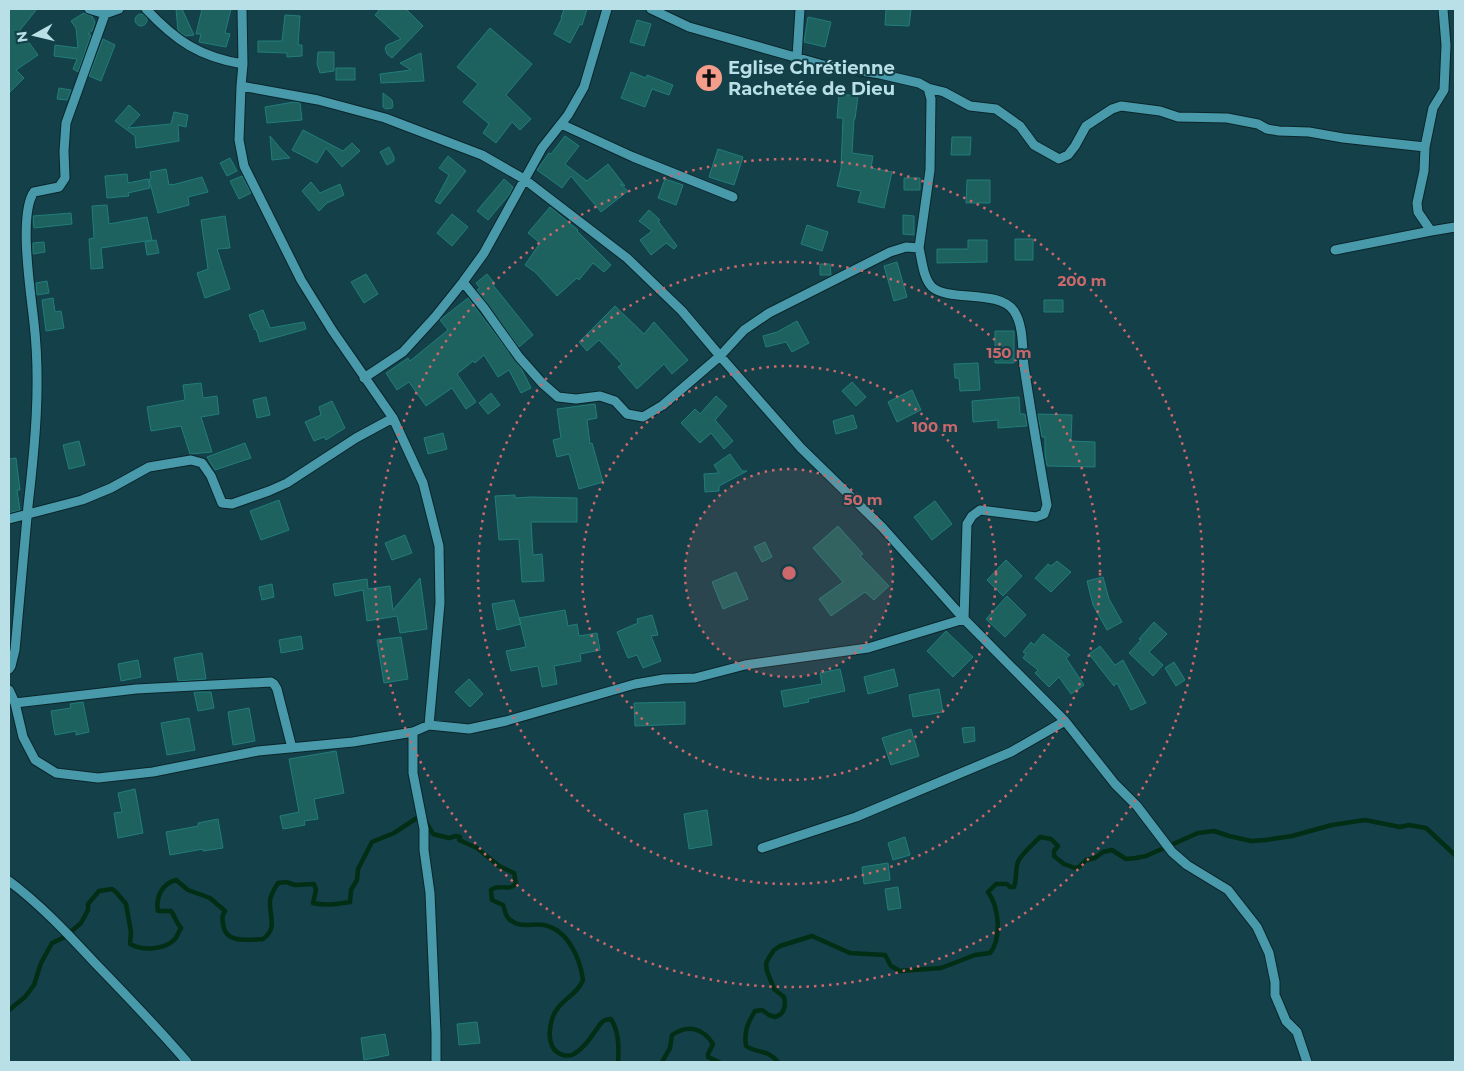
<svg xmlns="http://www.w3.org/2000/svg" width="1464" height="1071" viewBox="0 0 1464 1071" font-family="Montserrat,sans-serif">
<rect width="100%" height="100%" fill="#144049"/>
<g fill="none" stroke-linecap="round" stroke-linejoin="round">
<path stroke="#022e15" stroke-width="4.5" d="M 9,1010 L 25,997 L 34,985 L 41,963 L 52,943 L 65,937 L 81,923 L 88,910 L 88,904 L 99,891 L 112,889 L 116,892 L 126,904 L 131,932 L 130,944 C 143,951 165,950 175,939 C 177,937 179,931 181,928 C 175,921 175,916 171,911 L 158,911 C 155,897 163,883 176,880 L 188,890 L 210,898 L 225,911 C 222,916 222,918 223,923 C 224,944 248,940 263,939 C 278,928 269,916 270,901 C 270,895 275,888 278,883 L 286,882 L 295,885 L 314,884 L 316,890 L 313,903 C 325,906 337,904 350,902 L 351,890 L 357,880 L 358,869 L 372,842 L 394,833 L 417,818 L 420,817 L 425,820 L 433,834 L 449,838 L 456,836 L 460,837 L 459,840 L 477,848 L 499,866 L 514,873 L 516,884 C 508,892 499,883 491,890 L 492,900 L 503,905 C 505,910 505,915 509,919 C 520,929 531,923 544,925 C 568,930 580,958 583,980 C 577,996 558,1000 552,1019 C 548,1033 548,1051 563,1055 C 568,1056 571,1056 574,1054 C 587,1046 593,1033 602,1022 L 605,1020 L 611,1019 C 619,1032 619,1047 618,1062
M 662,1062 L 670,1048 L 672,1035 C 688,1024 703,1028 713,1044 L 708,1054 L 708,1057 L 719,1062
M 778,1062 C 768,1049 758,1054 746,1046 C 744,1032 747,1024 755,1011 L 762,1010 L 769,1015 L 775,1017 C 785,1014 786,1006 784,997 L 774,989 L 767,971 L 766,964 L 768,959 L 774,950 L 780,946 L 812,936 L 850,953 L 885,955 L 891,966 L 900,971 L 941,968 L 975,955 L 990,953 C 1002,938 999,907 988,892 L 996,884 L 1007,884 L 1010,887 L 1014,887 C 1017,879 1015,870 1018,862 C 1019,857 1035,842 1040,837 L 1051,839 L 1058,846 L 1054,851 L 1054,856 L 1064,864 L 1075,868 L 1079,867 L 1086,860 L 1095,858 L 1103,852 L 1112,850 L 1126,859 L 1136,858 L 1146,856 L 1198,833 L 1214,831 L 1229,836 L 1251,841 L 1265,840 L 1292,836 L 1332,825 L 1365,820 L 1400,827 L 1409,825 L 1426,828 L 1455,855"/>
</g>
<path fill="#1e6260" stroke="#217d7b" d="M 9,9 L 37,9 L 20,30 L 38,55 L 16,70 L 24,78 L 9,93 Z
M 176,9 L 182,9 L 194,35 L 185,36 L 178,31 Z
M 202,9 L 231,9 L 225,33 L 230,34 L 226,47 L 199,42 L 201,34 L 196,34 Z
M 380,9 L 406,9 L 423,26 L 392,58 L 387,54 L 385,48 L 387,45 L 401,39 L 375,15 Z
M 564,9 L 587,9 L 582,25 L 580,24 L 570,43 L 554,34 L 562,18 L 561,18 Z
M 886,9 L 911,9 L 909,26 L 885,25 Z
M 84,13 L 92,16 L 95,22 L 92,31 L 88,34 L 91,35 L 78,72 L 73,69 L 77,59 L 54,56 L 55,45 L 78,48 L 76,28 L 71,21 Z
M135 20a6 6 0 1 1 12 0a6 6 0 1 1-12 0Z
M 285,15 L 300,16 L 298,45 L 302,45 L 302,56 L 287,57 L 287,53 L 258,52 L 258,41 L 282,41 Z
M 808,17 L 831,22 L 825,47 L 804,42 Z
M 637,20 L 651,24 L 644,46 L 630,42 Z
M 490,28 L 532,64 L 506,95 L 531,119 L 520,130 L 512,122 L 496,143 L 483,133 L 489,124 L 463,102 L 478,84 L 457,67 Z
M 103,39 L 115,45 L 101,81 L 89,76 Z
M 318,52 L 334,52 L 334,71 L 320,73 L 317,64 Z
M 421,53 L 424,81 L 381,83 L 380,74 L 411,70 L 400,63 Z
M 336,68 L 355,68 L 355,80 L 336,80 Z
M 631,72 L 646,78 L 647,75 L 673,85 L 669,95 L 652,89 L 645,107 L 621,98 Z
M 59,88 L 71,90 L 67,100 L 57,99 Z
M 383,93 L 392,100 L 393,106 L 392,108 L 386,109 L 383,107 Z
M 839,94 L 858,96 L 855,119 L 854,119 L 852,153 L 873,156 L 871,168 L 892,172 L 884,208 L 858,202 L 861,191 L 837,186 L 841,168 L 843,118 L 837,118 Z
M 294,102 L 300,103 L 302,120 L 267,123 L 265,107 Z
M 129,105 L 140,115 L 128,128 L 171,124 L 174,112 L 188,115 L 186,127 L 178,125 L 179,141 L 136,148 L 135,136 L 115,121 Z
M 303,130 L 343,151 L 352,143 L 360,151 L 342,167 L 326,148 L 317,163 L 292,150 Z
M 270,136 L 281,149 L 290,158 L 272,160 Z
M 565,136 L 579,146 L 565,164 L 587,181 L 608,164 L 625,186 L 620,184 L 628,191 L 601,212 L 571,176 L 562,188 L 537,170 L 549,153 L 551,154 Z
M 952,137 L 971,137 L 970,155 L 951,155 Z
M 389,147 L 394,157 L 394,161 L 387,165 L 380,152 Z
M 718,149 L 743,157 L 734,185 L 709,177 Z
M 448,156 L 466,171 L 440,204 L 435,201 L 449,175 L 439,168 Z
M 230,158 L 237,171 L 227,176 L 220,163 Z
M 166,169 L 169,185 L 172,184 L 172,185 L 202,177 L 208,192 L 188,197 L 189,205 L 158,213 L 149,179 L 151,179 L 150,172 Z
M 127,174 L 128,183 L 148,179 L 150,188 L 128,193 L 129,196 L 107,198 L 105,176 Z
M 242,176 L 251,193 L 239,199 L 230,181 Z
M 904,178 L 920,178 L 920,190 L 904,190 Z
M 504,179 L 513,187 L 509,195 L 488,220 L 477,211 Z
M 665,179 L 683,185 L 676,205 L 658,198 Z
M 967,180 L 990,180 L 990,203 L 966,203 Z
M 311,182 L 320,193 L 340,184 L 344,195 L 327,203 L 319,211 L 302,191 Z
M 107,205 L 109,224 L 147,217 L 152,240 L 101,248 L 103,268 L 91,269 L 89,239 L 94,238 L 92,206 Z
M 550,207 L 578,230 L 577,231 L 611,265 L 604,272 L 593,263 L 579,280 L 577,278 L 557,296 L 535,272 L 525,265 L 540,243 L 528,233 Z
M 649,210 L 660,220 L 658,221 L 677,246 L 674,249 L 666,243 L 651,255 L 640,240 L 652,231 L 639,221 Z
M 71,213 L 72,224 L 34,228 L 33,216 Z
M 452,214 L 468,227 L 452,246 L 437,233 Z
M 903,215 L 914,216 L 914,235 L 903,234 Z
M 225,216 L 230,248 L 217,249 L 230,289 L 205,298 L 197,273 L 208,269 L 201,220 Z
M 807,225 L 828,232 L 822,251 L 801,244 Z
M 1015,239 L 1033,239 L 1033,260 L 1015,260 Z
M 156,240 L 159,253 L 147,255 L 145,242 Z
M 968,240 L 987,240 L 987,262 L 937,263 L 937,249 L 968,249 Z
M 44,242 L 45,252 L 33,254 L 33,243 Z
M 897,262 L 907,297 L 894,301 L 884,266 Z
M 820,264 L 830,264 L 831,275 L 820,275 Z
M 366,274 L 378,294 L 364,303 L 351,282 Z
M 487,274 L 495,284 L 493,285 L 533,335 L 519,347 L 477,290 L 480,288 L 476,283 Z
M 47,281 L 49,293 L 37,295 L 36,283 Z
M 53,298 L 55,312 L 61,311 L 64,328 L 46,331 L 42,300 Z
M 468,298 L 521,368 L 531,388 L 521,393 L 509,370 L 498,377 L 484,355 L 475,363 L 473,361 L 457,374 L 476,402 L 466,409 L 452,388 L 426,406 L 409,382 L 397,390 L 386,373 L 408,358 L 410,361 L 448,330 L 440,320 Z
M 1044,300 L 1063,300 L 1063,312 L 1044,312 Z
M 615,306 L 644,334 L 654,322 L 688,360 L 672,374 L 664,364 L 637,389 L 618,367 L 622,364 L 599,340 L 587,351 L 579,342 Z
M 263,310 L 270,328 L 304,322 L 306,329 L 260,342 L 256,329 L 255,330 L 249,315 Z
M 797,321 L 809,343 L 792,352 L 786,342 L 766,347 L 763,336 L 777,332 Z
M 995,331 L 1014,331 L 1014,363 L 995,363 Z
M 978,363 L 980,390 L 960,391 L 959,378 L 955,378 L 954,364 Z
M 852,382 L 866,397 L 856,406 L 842,391 Z
M 201,383 L 203,398 L 217,396 L 219,414 L 201,417 L 212,452 L 190,454 L 181,426 L 151,431 L 147,407 L 185,400 L 183,385 Z
M 912,390 L 921,410 L 897,422 L 888,402 Z
M 491,393 L 500,405 L 488,414 L 479,403 Z
M 716,396 L 727,406 L 715,420 L 733,441 L 724,449 L 711,433 L 700,443 L 681,423 L 695,409 L 700,414 Z
M 266,397 L 270,415 L 257,418 L 253,400 Z
M 1019,397 L 1020,414 L 1025,414 L 1027,426 L 998,428 L 998,420 L 973,422 L 972,401 Z
M 332,401 L 345,428 L 326,440 L 324,437 L 314,441 L 305,422 L 321,415 L 319,407 Z
M 595,404 L 597,418 L 587,420 L 590,444 L 592,443 L 603,482 L 579,489 L 569,454 L 557,457 L 553,440 L 561,438 L 557,409 Z
M 1038,414 L 1072,415 L 1071,441 L 1095,442 L 1095,467 L 1047,466 L 1045,454 L 1045,437 L 1042,437 Z
M 853,415 L 857,428 L 836,434 L 833,421 Z
M 443,433 L 447,449 L 428,454 L 424,438 Z
M 79,441 L 85,465 L 69,469 L 63,445 Z
M 245,443 L 251,458 L 215,470 L 207,457 Z
M 730,454 L 742,471 L 747,471 L 719,486 L 719,491 L 705,492 L 704,474 L 719,473 L 714,465 Z
M 16,458 L 20,490 L 17,490 L 20,510 L 9,513 L 9,459 Z
M 515,495 L 515,498 L 531,497 L 577,498 L 577,522 L 531,522 L 533,555 L 542,554 L 544,581 L 522,582 L 519,539 L 499,540 L 495,496 Z
M 279,500 L 289,530 L 261,540 L 250,511 Z
M 935,501 L 952,524 L 932,540 L 914,517 Z
M 838,526 L 863,554 L 860,556 L 889,586 L 874,600 L 865,592 L 831,616 L 819,599 L 843,582 L 813,548 Z
M 405,535 L 412,553 L 392,560 L 385,543 Z
M 765,542 L 772,557 L 762,562 L 754,547 Z
M 1006,560 L 1022,576 L 1003,596 L 987,580 Z
M 1057,561 L 1071,572 L 1051,592 L 1035,578 L 1048,564 L 1051,566 Z
M 736,572 L 748,599 L 723,609 L 712,582 Z
M 1103,577 L 1109,599 L 1122,622 L 1107,630 L 1093,605 L 1087,581 Z
M 420,578 L 427,629 L 400,633 L 397,616 L 367,621 L 363,590 L 335,596 L 333,584 L 367,579 L 368,589 L 390,586 L 393,610 Z
M 272,584 L 274,597 L 262,600 L 259,587 Z
M 1007,596 L 1026,615 L 1005,637 L 986,619 Z
M 514,600 L 521,624 L 497,630 L 492,604 Z
M 565,610 L 568,626 L 577,624 L 579,636 L 597,633 L 600,650 L 580,654 L 581,661 L 554,666 L 557,684 L 542,687 L 538,666 L 511,671 L 506,651 L 526,647 L 519,618 Z
M 652,615 L 658,635 L 651,636 L 661,661 L 643,668 L 637,655 L 628,658 L 617,632 L 638,623 L 637,619 Z
M 1154,622 L 1167,634 L 1149,652 L 1163,665 L 1153,676 L 1129,653 L 1141,640 L 1139,639 Z
M 946,631 L 973,657 L 953,677 L 927,651 Z
M 1043,634 L 1070,655 L 1066,658 L 1084,685 L 1071,694 L 1059,677 L 1049,687 L 1035,673 L 1038,670 L 1023,658 L 1026,654 L 1023,652 L 1031,642 L 1034,645 Z
M 301,636 L 303,649 L 281,653 L 279,640 Z
M 401,637 L 408,679 L 384,683 L 377,640 Z
M 1100,646 L 1115,665 L 1123,660 L 1146,703 L 1131,710 L 1117,683 L 1114,686 L 1089,654 Z
M 202,653 L 206,679 L 178,681 L 174,658 Z
M 138,660 L 141,677 L 121,681 L 118,664 Z
M 1174,662 L 1185,680 L 1176,686 L 1165,668 Z
M 840,669 L 845,691 L 808,699 L 809,702 L 784,707 L 781,691 L 822,684 L 820,673 Z
M 894,669 L 898,686 L 868,694 L 864,677 Z
M 469,679 L 483,694 L 470,707 L 455,692 Z
M 939,689 L 943,712 L 913,717 L 909,695 Z
M 194,692 L 211,692 L 214,708 L 198,711 Z
M 83,702 L 89,732 L 76,735 L 76,731 L 55,735 L 51,711 L 71,708 L 70,704 Z
M 685,702 L 685,724 L 635,726 L 634,703 Z
M 249,708 L 255,741 L 233,745 L 228,712 Z
M 189,718 L 195,750 L 167,755 L 161,723 Z
M 974,727 L 975,741 L 964,743 L 962,728 Z
M 911,729 L 919,756 L 891,765 L 882,738 Z
M 336,751 L 344,793 L 314,799 L 318,819 L 304,821 L 305,825 L 283,829 L 280,816 L 299,812 L 289,759 Z
M 135,789 L 143,833 L 118,838 L 114,813 L 122,812 L 118,793 Z
M 707,810 L 712,845 L 689,849 L 684,814 Z
M 218,819 L 223,848 L 203,851 L 203,849 L 170,855 L 166,832 L 198,826 L 198,823 Z
M 905,837 L 910,855 L 893,860 L 888,843 Z
M 888,863 L 890,880 L 864,884 L 862,867 Z
M 898,887 L 901,908 L 888,910 L 885,889 Z
M 477,1022 L 480,1043 L 459,1045 L 457,1024 Z
M 385,1034 L 389,1055 L 364,1060 L 361,1038 Z"/>
<g fill="none" stroke-linecap="round" stroke-linejoin="round">
<defs>
<path id="minor" d="M 89,9 L 105,14 L 119,9
M 146,9 C 176,41 200,57 243,64
M 242,9 L 243,64 L 241,86 L 239,140 L 244,166 L 301,280 L 332,330 L 393,418 L 423,483 L 439,546 L 440,603 L 429,725
M 797,57 L 800,9
M 928,88 L 944,92 L 970,106 L 996,109 L 1020,126 L 1034,145 L 1059,159 L 1068,155 L 1075,146 L 1086,126 L 1112,109 L 1121,106 L 1160,111 L 1178,117 L 1227,118 L 1258,124 L 1267,129 L 1279,131 L 1309,132 L 1343,138 L 1425,147 L 1424,171 L 1417,203 L 1418,212 L 1431,231 L 1335,250
M 561,124 L 633,157 L 733,197
M 1425,147 L 1433,108 L 1444,90 L 1446,45 L 1443,9
M 1431,231 L 1455,227
M 463,282 L 484,308 L 519,357 L 542,383 L 558,397 L 576,399 L 600,396 L 615,401 L 627,414 L 643,417 L 663,405 L 720,356 L 744,330 L 769,313 L 890,252 L 906,247 L 919,248 L 930,170 L 931,99 L 928,88 L 919,83 L 880,74 L 823,65 L 689,27 L 651,9
M 364,378 L 403,352 L 435,317 L 463,282 L 484,253 L 542,148 L 568,115 L 584,87 L 607,9
M 9,519 L 82,500 L 111,488 L 149,467 L 191,460 L 202,463 L 211,476 L 222,503 L 232,504 L 269,491 L 287,483 L 356,438 L 393,418
M 9,669 L 11,666 L 15,650 C 19,602 24,554 28,506 C 35,445 41,384 34,323 C 31,294 18,214 34,192 L 59,187 L 65,178 L 64,151 L 66,123 L 105,14
M 9,690 L 15,703 L 23,737 L 35,760 L 56,773 L 98,778 L 153,772 L 258,751 L 353,742 L 413,732 L 429,725 L 469,729 L 506,721 L 635,684 L 664,679 L 695,678 L 745,665 L 868,648 L 964,619 L 882,527 L 801,448 L 720,356 L 682,311 L 627,258 L 524,179 L 482,155 L 385,118 L 318,100 L 241,86
M 15,703 L 136,689 L 271,682 L 274,684 L 277,689 L 292,748
M 1065,721 L 1115,784 L 1137,806 L 1172,852 L 1187,865 L 1228,890 L 1257,927 L 1269,953 L 1275,982 L 1275,995 L 1286,1021 L 1297,1032 L 1307,1062
M 413,732 L 413,773 L 424,829 L 424,850 L 430,893 L 436,1033 L 436,1062
M 762,848 L 856,817 L 1011,752 L 1065,721 L 964,619 L 967,524 L 972,516 L 980,510 L 1036,517 L 1044,514 L 1047,505 C 1039,459 1031,413 1024,366 C 1022,349 1024,326 1014,311 C 999,289 949,302 932,287 C 923,278 922,260 919,248
M 9,881 C 41,905 68,934 95,963 C 127,996 158,1028 187,1062"/>
</defs>
<use href="#minor" stroke="#0b252a" stroke-width="11"/>
<use href="#minor" stroke="#489aaa" stroke-width="9"/>
</g>
<circle cx="789" cy="573" r="104" fill="#cc686b" fill-opacity=".12"/>
<g fill="none" stroke="#cc686b" stroke-width="2.5" stroke-dasharray="2.5 5">
<circle cx="789" cy="573" r="104"/>
<circle cx="789" cy="573" r="207"/>
<circle cx="789" cy="573" r="311"/>
<circle cx="789" cy="573" r="414"/>
</g>
<defs>
<symbol id="church-disc" viewBox="-11 -11 22 22"><circle r="9.5" fill="#f49d8b" stroke="#144049"/><path d="M-1.2-6h2.4v3.5h3.3v2.4h-3.3V6h-2.4V-.1h-3.3v-2.4h3.3Z" fill="#111"/></symbol>
</defs>
<g fill-rule="evenodd">
<use href="#church-disc" x="693" y="62" width="32" height="32"/>
</g>
<g text-anchor="middle" dominant-baseline="central" stroke-width="4" stroke-linejoin="round" paint-order="stroke">
<g font-size="18" font-weight="bold" fill="#b9dfe7" stroke="#144049" text-anchor="start">
<text x="728" y="68">Eglise Chrétienne<tspan x="728" dy="21">Rachetée de Dieu</tspan></text>
</g>
</g>
<circle cx="789" cy="573" r="8" fill="#cc686b" stroke="#144049" stroke-width="2.5"/>
<g font-size="15" text-anchor="middle" font-weight="bold" fill="#cc686b" stroke="#144049" stroke-width="4" stroke-linejoin="round" paint-order="stroke">
<text x="1082" y="286">200 m</text>
<text x="1009" y="358">150 m</text>
<text x="935" y="432">100 m</text>
<text x="863" y="505">50 m</text>
</g>
<rect width="1464" height="1071" fill="none" stroke="#b9dfe7" stroke-width="20"/>
<g transform="translate(35 35) rotate(262)" stroke="#144049" stroke-width="4" paint-order="stroke">
<path d="M0-4L9 19L0 12L-9 19Z" fill="#b9dfe7"/>
<text y="-8" font-size="14" font-weight="bold" text-anchor="middle" fill="#b9dfe7">N</text>
</g>
</svg>
